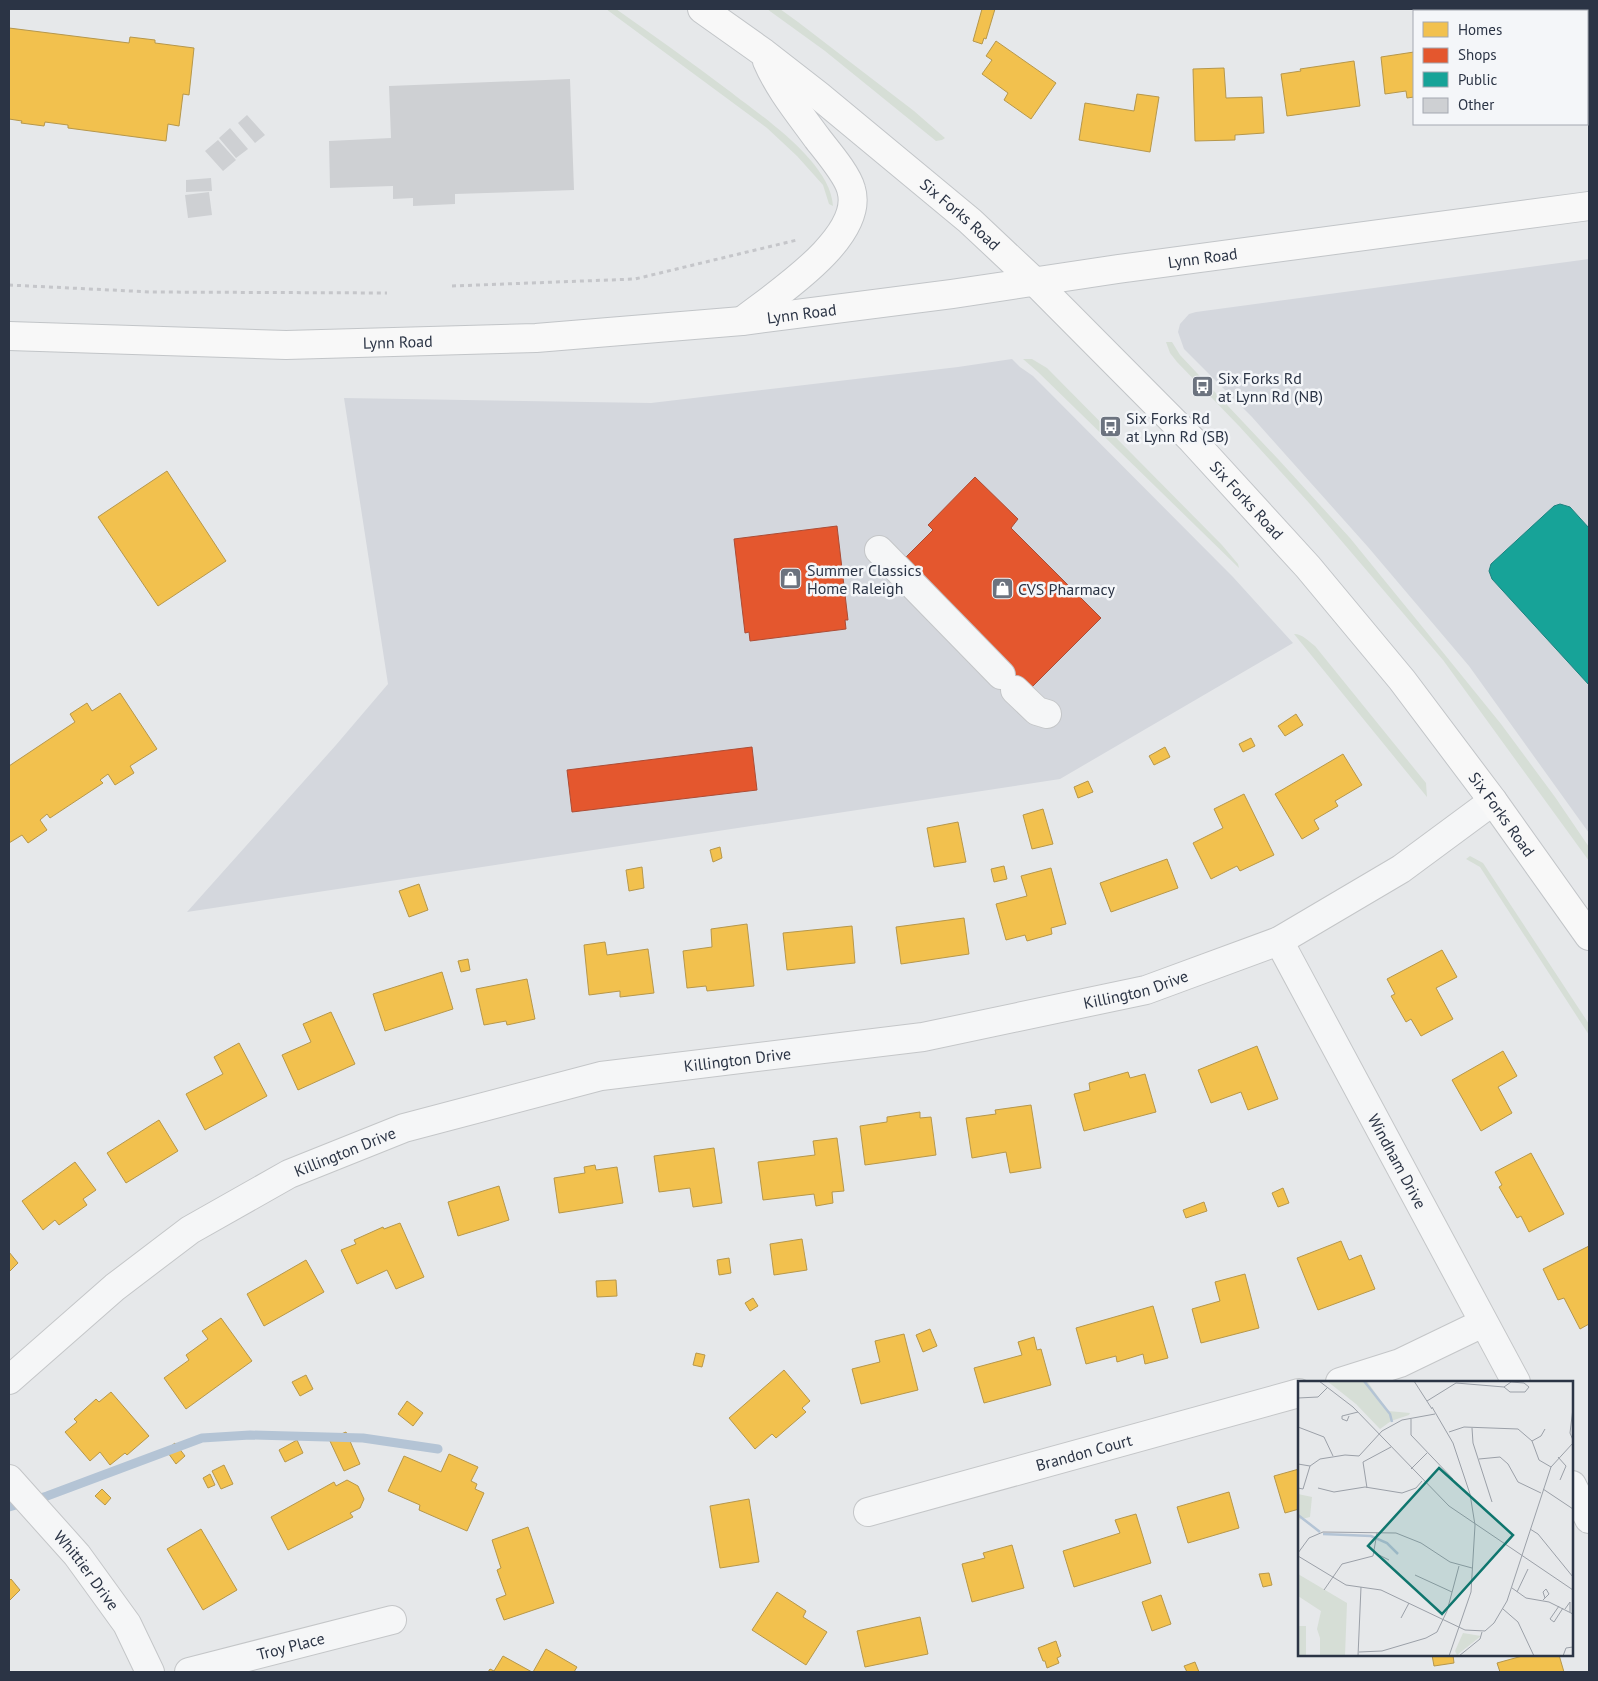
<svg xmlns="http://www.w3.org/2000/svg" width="1598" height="1681" viewBox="0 0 1598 1681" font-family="'PT Sans',sans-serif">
<rect width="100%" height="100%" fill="#e6e8ea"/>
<path fill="#d4d7dd" d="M 1589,259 L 1589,833 L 1469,666 L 1368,547 L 1252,417 L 1184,349 L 1178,332 L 1180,324 L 1189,314 L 1196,312 Z
M 1012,359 L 1020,367 L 1033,376 L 1233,577 L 1293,643 L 1060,779 L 187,912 L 336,745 L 388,684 L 344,398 L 651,403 L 958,367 Z"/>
<path fill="#d6ded6" d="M 606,9 L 616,9 C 653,35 691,62 728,90 C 760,115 831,162 833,206 L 829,204 L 823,185 L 797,156 L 767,128 Z
M 767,9 L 780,9 L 798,22 L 914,111 L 945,138 L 942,140 L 936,141 L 825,51 Z
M 1166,342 L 1172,342 L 1180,355 L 1278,459 L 1350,538 L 1420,624 L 1501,724 L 1555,797 L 1589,847 L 1589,861 L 1443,660 L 1310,504 L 1239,426 L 1177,362 L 1170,353 Z
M 1023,359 L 1032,359 L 1047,368 L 1222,545 L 1238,564 L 1239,568 L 1038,372 Z
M 1294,634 C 1303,634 1308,641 1315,646 L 1426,783 L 1427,797 Z
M 1470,856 L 1483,863 L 1589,1024 L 1589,1035 L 1480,867 L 1466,859 Z"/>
<path fill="#f2c14e" stroke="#b6974b" d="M 982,9 L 995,9 L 986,39 L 984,38 L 982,44 L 973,41 Z
M 9,28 L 129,43 L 130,37 L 155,40 L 155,43 L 194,48 L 189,95 L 183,94 L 179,126 L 168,124 L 166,141 L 68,128 L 68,125 L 45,122 L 44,126 L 21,123 L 22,121 L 9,119 Z
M 996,41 L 1056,83 L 1031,119 L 1004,100 L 1008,93 L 982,74 L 992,60 L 986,56 Z
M 1414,52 L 1414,97 L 1407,98 L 1406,91 L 1385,94 L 1381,57 Z
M 1354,61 L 1360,106 L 1287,116 L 1281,74 L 1301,71 L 1300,69 Z
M 1224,68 L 1226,98 L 1262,97 L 1264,133 L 1235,135 L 1235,140 L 1195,141 L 1193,69 Z
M 1137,94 L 1159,97 L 1150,152 L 1079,140 L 1085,103 L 1134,111 Z
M 167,471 L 226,561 L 158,606 L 98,517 Z
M 120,693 L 157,749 L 130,766 L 134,773 L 115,785 L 108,774 L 100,780 L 103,783 L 50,818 L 47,814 L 40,820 L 47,830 L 28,843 L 22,835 L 9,843 L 9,766 L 75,722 L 70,714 L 87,703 L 92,711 Z
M 1296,714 L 1303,725 L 1285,736 L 1278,726 Z
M 1251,738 L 1255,746 L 1243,752 L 1239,744 Z
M 1165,747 L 1170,757 L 1154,765 L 1149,756 Z
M 1343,754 L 1362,785 L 1335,801 L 1338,806 L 1314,820 L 1319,829 L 1302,839 L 1275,794 Z
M 1088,781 L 1093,792 L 1078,798 L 1074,787 Z
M 1244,794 L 1274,855 L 1240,871 L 1237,866 L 1211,879 L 1193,843 L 1223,828 L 1214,809 Z
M 1043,809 L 1053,844 L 1032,849 L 1023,815 Z
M 958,822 L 966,862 L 934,867 L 927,828 Z
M 720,847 L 722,858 L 713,862 L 710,850 Z
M 1167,859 L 1178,888 L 1111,912 L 1100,883 Z
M 1004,866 L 1007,879 L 994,882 L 991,869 Z
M 642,867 L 644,888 L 629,891 L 626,870 Z
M 1051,868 L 1066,924 L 1051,928 L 1052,934 L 1027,941 L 1025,935 L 1006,940 L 996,904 L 1027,896 L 1021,876 Z
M 419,884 L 428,910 L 409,917 L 399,891 Z
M 964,918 L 969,954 L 901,964 L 896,927 Z
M 747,924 L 754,986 L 707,991 L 706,986 L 687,988 L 683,951 L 712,947 L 711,929 Z
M 852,926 L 855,963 L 787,970 L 783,933 Z
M 605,942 L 607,955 L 648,949 L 654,993 L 620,997 L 620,991 L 589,995 L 584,945 Z
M 1442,950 L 1457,977 L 1436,988 L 1453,1019 L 1421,1036 L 1411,1019 L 1406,1022 L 1391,996 L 1395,994 L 1387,979 Z
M 468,959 L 470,970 L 461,972 L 458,961 Z
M 442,972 L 453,1009 L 385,1031 L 373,994 Z
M 527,979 L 535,1019 L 507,1025 L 506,1021 L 484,1025 L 476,989 Z
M 331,1012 L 355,1064 L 298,1090 L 282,1055 L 311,1042 L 303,1024 Z
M 239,1043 L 267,1096 L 205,1130 L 186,1094 L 223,1074 L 214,1057 Z
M 1257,1046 L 1278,1099 L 1248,1110 L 1241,1092 L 1211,1103 L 1198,1070 Z
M 1503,1051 L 1517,1076 L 1498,1087 L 1512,1113 L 1481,1131 L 1452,1080 Z
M 1128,1072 L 1130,1078 L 1145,1074 L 1156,1112 L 1084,1131 L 1074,1094 L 1090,1090 L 1089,1083 Z
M 1031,1105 L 1041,1168 L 1010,1173 L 1006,1152 L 972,1158 L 966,1118 L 996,1114 L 995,1110 Z
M 920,1112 L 920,1118 L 931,1117 L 936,1155 L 865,1165 L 860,1126 L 887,1122 L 887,1117 Z
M 159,1120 L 178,1151 L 126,1183 L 107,1153 Z
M 837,1138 L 844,1191 L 832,1192 L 833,1203 L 816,1206 L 814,1194 L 763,1200 L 758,1162 L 815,1155 L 813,1141 Z
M 714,1148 L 722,1203 L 693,1207 L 690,1188 L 659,1192 L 654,1156 Z
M 1531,1153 L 1564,1214 L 1529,1232 L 1521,1216 L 1517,1218 L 1499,1187 L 1502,1185 L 1495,1172 Z
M 75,1162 L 96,1190 L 83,1199 L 87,1205 L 59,1225 L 55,1220 L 43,1230 L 22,1201 Z
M 595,1165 L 596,1170 L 617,1167 L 623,1203 L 559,1213 L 554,1178 L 585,1173 L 584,1167 Z
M 499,1186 L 509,1220 L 458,1236 L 448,1202 Z
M 1283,1188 L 1289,1203 L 1278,1207 L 1272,1193 Z
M 1204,1202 L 1207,1211 L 1186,1218 L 1183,1210 Z
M 400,1223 L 424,1277 L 396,1289 L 387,1270 L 357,1284 L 341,1250 L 356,1244 L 354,1240 L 383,1227 L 384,1229 Z
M 802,1239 L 807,1270 L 774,1275 L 770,1244 Z
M 1341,1241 L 1349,1260 L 1361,1255 L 1375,1289 L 1318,1310 L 1297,1258 Z
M 1589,1246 L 1589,1324 L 1580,1329 L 1564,1298 L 1558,1300 L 1543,1269 Z
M 9,1252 L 18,1263 L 9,1272 Z
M 729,1258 L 731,1273 L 719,1275 L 717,1260 Z
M 306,1260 L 324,1292 L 264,1326 L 247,1294 Z
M 1245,1274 L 1259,1328 L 1201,1343 L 1192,1309 L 1220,1301 L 1215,1282 Z
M 616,1280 L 617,1296 L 597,1297 L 596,1281 Z
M 753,1298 L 758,1306 L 750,1311 L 745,1303 Z
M 1153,1306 L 1168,1358 L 1145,1364 L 1143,1354 L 1117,1362 L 1116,1356 L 1086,1364 L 1076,1328 Z
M 221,1318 L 252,1361 L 186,1409 L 164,1378 L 189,1360 L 186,1355 L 208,1339 L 202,1331 Z
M 930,1329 L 937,1346 L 923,1352 L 916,1335 Z
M 904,1334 L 918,1390 L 861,1404 L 852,1369 L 880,1362 L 875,1341 Z
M 1034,1337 L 1037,1350 L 1041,1349 L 1051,1385 L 984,1403 L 974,1368 L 1022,1355 L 1018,1342 Z
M 696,1353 L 705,1355 L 702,1367 L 693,1365 Z
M 784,1370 L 810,1401 L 802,1408 L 806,1412 L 776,1438 L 772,1434 L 755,1449 L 729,1418 Z
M 306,1375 L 313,1389 L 300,1396 L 292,1382 Z
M 111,1392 L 149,1436 L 127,1455 L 125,1453 L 110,1465 L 100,1452 L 90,1461 L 65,1432 L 77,1422 L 74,1419 L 96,1399 L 99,1402 Z
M 407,1401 L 423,1413 L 413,1426 L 398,1414 Z
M 346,1432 L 360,1464 L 344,1471 L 329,1439 Z
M 297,1440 L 303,1453 L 285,1462 L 279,1450 Z
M 175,1443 L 185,1456 L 176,1464 L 166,1450 Z
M 449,1454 L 478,1467 L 471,1481 L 477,1484 L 475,1489 L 484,1493 L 467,1531 L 419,1510 L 420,1505 L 388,1491 L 404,1456 L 441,1472 Z
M 224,1465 L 233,1484 L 221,1489 L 212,1471 Z
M 1299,1469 L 1299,1509 L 1285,1513 L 1274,1476 Z
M 210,1474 L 215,1485 L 208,1488 L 203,1478 Z
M 347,1480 L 358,1486 L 364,1499 L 360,1508 L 350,1513 L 353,1517 L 288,1550 L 271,1517 L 334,1482 L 336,1486 Z
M 102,1489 L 111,1498 L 105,1505 L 95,1496 Z
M 1229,1492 L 1239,1528 L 1188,1543 L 1177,1507 Z
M 749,1499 L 759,1562 L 720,1568 L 710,1506 Z
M 1136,1514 L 1151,1563 L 1074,1587 L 1063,1551 L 1120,1533 L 1115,1520 Z
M 528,1527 L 554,1603 L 504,1620 L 496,1599 L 506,1595 L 497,1570 L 501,1568 L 492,1540 Z
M 201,1529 L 237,1590 L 203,1610 L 167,1549 Z
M 1012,1545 L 1024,1588 L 972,1602 L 962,1564 L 985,1558 L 983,1553 Z
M 1269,1573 L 1272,1585 L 1263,1587 L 1259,1574 Z
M 11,1579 L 20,1590 L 9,1601 L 9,1581 Z
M 777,1592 L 806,1611 L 803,1617 L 827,1632 L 806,1665 L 752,1630 Z
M 1161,1595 L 1171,1624 L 1152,1631 L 1142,1602 Z
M 920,1617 L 928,1654 L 865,1667 L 857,1631 Z
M 1056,1641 L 1061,1656 L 1057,1658 L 1059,1663 L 1047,1668 L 1045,1661 L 1043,1661 L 1038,1648 Z
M 546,1649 L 577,1667 L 574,1672 L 533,1672 Z
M 1432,1655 L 1453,1655 L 1454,1663 L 1434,1666 Z
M 1526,1655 L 1559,1655 L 1564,1672 L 1500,1672 L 1497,1663 Z
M 503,1656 L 532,1672 L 488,1672 L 490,1669 L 494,1671 Z
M 1195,1662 L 1199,1672 L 1187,1672 L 1184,1666 Z"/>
<path fill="#e4572e" stroke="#ac4c35" d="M 975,477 L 1018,519 L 1011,528 L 1101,618 L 1030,689 L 902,561 L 933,530 L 928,525 Z
M 837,526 L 848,620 L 845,620 L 846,629 L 750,641 L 749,632 L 745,633 L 734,539 Z
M 752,747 L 757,790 L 572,812 L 567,770 Z"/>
<path fill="#17a398" stroke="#1d827f" d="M 1560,504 L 1570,507 L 1589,528 L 1589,685 L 1492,579 L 1489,571 L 1491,564 L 1554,506 Z"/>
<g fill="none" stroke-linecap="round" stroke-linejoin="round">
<path stroke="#b4c4d5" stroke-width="9" d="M 9,1507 L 47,1496 L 202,1438 L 250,1435 L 363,1438 L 438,1449"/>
</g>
<path fill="#ced0d3" d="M 570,79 L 574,190 L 455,194 L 455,204 L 413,206 L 413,198 L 393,199 L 393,186 L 330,188 L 329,141 L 391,138 L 389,86 Z
M 247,115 L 265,135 L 255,143 L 238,123 Z
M 230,128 L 248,149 L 236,158 L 219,138 Z
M 218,140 L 236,160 L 223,171 L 205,151 Z
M 211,178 L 212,191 L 186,192 L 186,180 Z
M 209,192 L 212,215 L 188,218 L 185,195 Z"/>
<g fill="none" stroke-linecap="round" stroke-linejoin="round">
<defs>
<g id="minor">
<path d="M 879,550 L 1001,675"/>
<path d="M 1015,690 L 1037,711 L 1047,714"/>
<path id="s1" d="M 1279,941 L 1516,1382"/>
<path id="s2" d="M 9,1380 L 115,1287 L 190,1230 L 289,1174 L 404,1128 L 601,1076 L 923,1037 L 1146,990 L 1279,941 L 1401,869 L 1493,801"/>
<path d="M 1340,1382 L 1400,1363 L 1483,1323"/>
<path id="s3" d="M 9,1479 L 77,1555 L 127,1624 L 150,1672"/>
<path d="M 1572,1485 L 1589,1519"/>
<path id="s4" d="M 868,1512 L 1299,1393"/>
<path id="s5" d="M 189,1672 L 392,1620"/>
</g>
<g id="major">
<path id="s6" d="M 702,9 L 764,53 L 818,95 L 970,221 L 1036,283 L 1192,440 L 1308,567 L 1402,680 L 1493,801 L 1589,936"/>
<path d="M 742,321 C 775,295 866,237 851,189 C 847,174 827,151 817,138 C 799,113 779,89 767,61"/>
<path id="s7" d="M 9,336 L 286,345 L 536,338 L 742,321 L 952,294 L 1118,269 L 1589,206"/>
</g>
</defs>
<use href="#minor" stroke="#c4c6c8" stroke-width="30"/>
<use href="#major" stroke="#c2c5c8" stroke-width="30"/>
<path stroke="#c5c6ca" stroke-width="3" stroke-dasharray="4 4" stroke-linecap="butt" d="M 9,285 L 151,292 L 387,293
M 452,286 L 635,279 L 797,240"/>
<use href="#minor" stroke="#f5f6f7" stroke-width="28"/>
<use href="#major" stroke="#f8f8f8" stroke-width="28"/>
</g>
<defs>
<symbol id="bus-square" viewBox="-11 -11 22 22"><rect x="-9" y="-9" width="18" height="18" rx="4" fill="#6c737f" stroke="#f4f6f9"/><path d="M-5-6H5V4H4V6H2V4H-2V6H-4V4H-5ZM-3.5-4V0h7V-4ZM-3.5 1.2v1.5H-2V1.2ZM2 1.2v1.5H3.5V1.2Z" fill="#fff"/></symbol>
<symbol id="shop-square" viewBox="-11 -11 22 22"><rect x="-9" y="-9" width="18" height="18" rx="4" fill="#6c737f" stroke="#f4f6f9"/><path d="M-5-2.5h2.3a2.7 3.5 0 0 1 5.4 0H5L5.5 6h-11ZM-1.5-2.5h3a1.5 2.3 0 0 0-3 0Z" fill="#fff"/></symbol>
</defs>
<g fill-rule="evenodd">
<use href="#bus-square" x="1190" y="374" width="25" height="25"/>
<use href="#bus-square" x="1098" y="414" width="25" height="25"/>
<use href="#shop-square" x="778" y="566" width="25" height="25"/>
<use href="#shop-square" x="990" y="576" width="25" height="25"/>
</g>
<g text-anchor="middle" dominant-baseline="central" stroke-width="5" stroke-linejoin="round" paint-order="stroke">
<g font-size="16" fill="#2b3445" stroke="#f4f6f9">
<text stroke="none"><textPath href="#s6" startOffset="330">Six Forks Road</textPath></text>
<text stroke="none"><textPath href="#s7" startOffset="1199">Lynn Road</textPath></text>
<text stroke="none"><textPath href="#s7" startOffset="794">Lynn Road</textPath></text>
<text stroke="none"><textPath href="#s7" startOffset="389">Lynn Road</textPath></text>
<text stroke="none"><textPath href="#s6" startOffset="735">Six Forks Road</textPath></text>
<text stroke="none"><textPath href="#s6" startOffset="1140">Six Forks Road</textPath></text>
<text stroke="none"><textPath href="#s2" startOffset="1219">Killington Drive</textPath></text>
<text stroke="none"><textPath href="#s2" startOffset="814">Killington Drive</textPath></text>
<text stroke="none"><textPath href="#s2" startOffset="409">Killington Drive</textPath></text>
<text stroke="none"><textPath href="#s1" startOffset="250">Windham Drive</textPath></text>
<text stroke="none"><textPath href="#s4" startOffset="224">Brandon Court</textPath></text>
<text stroke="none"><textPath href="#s3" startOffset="120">Whittier Drive</textPath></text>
<text stroke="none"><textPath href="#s5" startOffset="105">Troy Place</textPath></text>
</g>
<g font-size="16" fill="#2b3445" stroke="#f4f6f9" text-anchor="start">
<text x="1218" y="378">Six Forks Rd<tspan x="1218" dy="18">at Lynn Rd (NB)</tspan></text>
<text x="1126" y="418">Six Forks Rd<tspan x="1126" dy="18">at Lynn Rd (SB)</tspan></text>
<text x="807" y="570">Summer Classics<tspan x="807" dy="18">Home Raleigh</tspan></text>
<text x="1018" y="589">CVS Pharmacy</text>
</g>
</g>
<g transform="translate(1298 1381)">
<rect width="275" height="275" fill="#e6e8ea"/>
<path d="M 29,0 L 69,0 L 90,30 L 112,32 L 111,34 L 93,40 L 82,48 L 58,23 ZM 0,113 L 14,116 L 12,136 L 0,139 ZM 0,193 L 49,222 L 47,275 L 22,275 L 22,257 L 19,248 L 23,230 L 0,215 ZM 0,245 L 8,245 L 8,275 L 0,275 ZM 165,252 L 183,255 L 159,274 L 157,270 Z" fill="#d6ded6"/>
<path fill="none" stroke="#b4c4d5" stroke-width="2.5" d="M 66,0 L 92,33 L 94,41M 0,134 L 22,151M 25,153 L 73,155 L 89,162 L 100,173"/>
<path fill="none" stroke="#9ba0a8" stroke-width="1" d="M 21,0 L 55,26 L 151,125 L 275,209M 116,0 L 134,28M 0,17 L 20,16 L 30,6M 129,20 L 158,2 L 206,6 L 213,1 L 226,2 L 231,6 L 227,11 L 212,11 L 206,6M 134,26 L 155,62 L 172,113 L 177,144 L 173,211 L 151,275M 275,27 L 272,52 L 275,59M 51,35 L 49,40 L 44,38 L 44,35 L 60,31M 113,38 L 113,54 L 155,98M 0,46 L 26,56 L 35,75M 174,47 L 175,62 L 194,121M 151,51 L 166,46 L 220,48 L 234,60 L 241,79 L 253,86M 234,60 L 243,55 L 247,48M 260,76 L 268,85 L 262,99M 181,78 L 202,76 L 210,83 L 220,101 L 243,112M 0,83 L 12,85 L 5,108 L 0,107M 12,85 L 22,78 L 47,74 L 61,75 L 84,50 L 104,39 L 137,33M 113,88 L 129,72M 20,107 L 36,111 L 67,106 L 104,112 L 118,107 L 124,100M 69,107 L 65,81 L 93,66M 245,108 L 275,128M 232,148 L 240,153 L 275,196M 0,172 L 11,157 L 25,151 L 98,152 L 123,162 L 152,181 L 174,187M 77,172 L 91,179M 0,175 L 48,204 L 83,209 L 167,249 L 187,250 L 196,242 L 209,220 L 253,86 L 275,62M 117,194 L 154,211M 214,207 L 228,217 L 251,221 L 275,233M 26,209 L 44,183 L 75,175 L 79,152M 219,211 L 230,188M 245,219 L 251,213 L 248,208 L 245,211 L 247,217M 261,225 L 252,238 L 256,241 L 265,227M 205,228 L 220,241 L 236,275M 267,228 L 272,221 L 272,231M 103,237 L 111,222M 61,271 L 84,270 L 128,257 L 139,251 L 149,230 L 161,185M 60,275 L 63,206M 161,275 L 182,258 L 184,251M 265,275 L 268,267 L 275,266"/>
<path fill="#0f766e" fill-opacity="0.15" stroke="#0f766e" stroke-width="2.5" d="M 141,87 L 215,154 L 144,233 L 70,165 Z"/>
<rect width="275" height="275" fill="none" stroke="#2b3445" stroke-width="2.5"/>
</g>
<rect width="1598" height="1681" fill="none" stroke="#2b3445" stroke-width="20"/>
<rect x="1413" y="10" width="175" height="115" fill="#f4f6f9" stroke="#a4a8b1"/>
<rect x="1423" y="22" width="25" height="15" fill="#f2c14e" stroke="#a4a8b1"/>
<text x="1458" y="35" font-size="15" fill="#2b3445">Homes</text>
<rect x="1423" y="48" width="25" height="15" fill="#e4572e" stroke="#a4a8b1"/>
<text x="1458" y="60" font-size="15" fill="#2b3445">Shops</text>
<rect x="1423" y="72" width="25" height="15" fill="#17a398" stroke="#a4a8b1"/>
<text x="1458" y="85" font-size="15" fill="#2b3445">Public</text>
<rect x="1423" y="98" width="25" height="15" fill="#ced0d3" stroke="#a4a8b1"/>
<text x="1458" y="110" font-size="15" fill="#2b3445">Other</text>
</svg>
